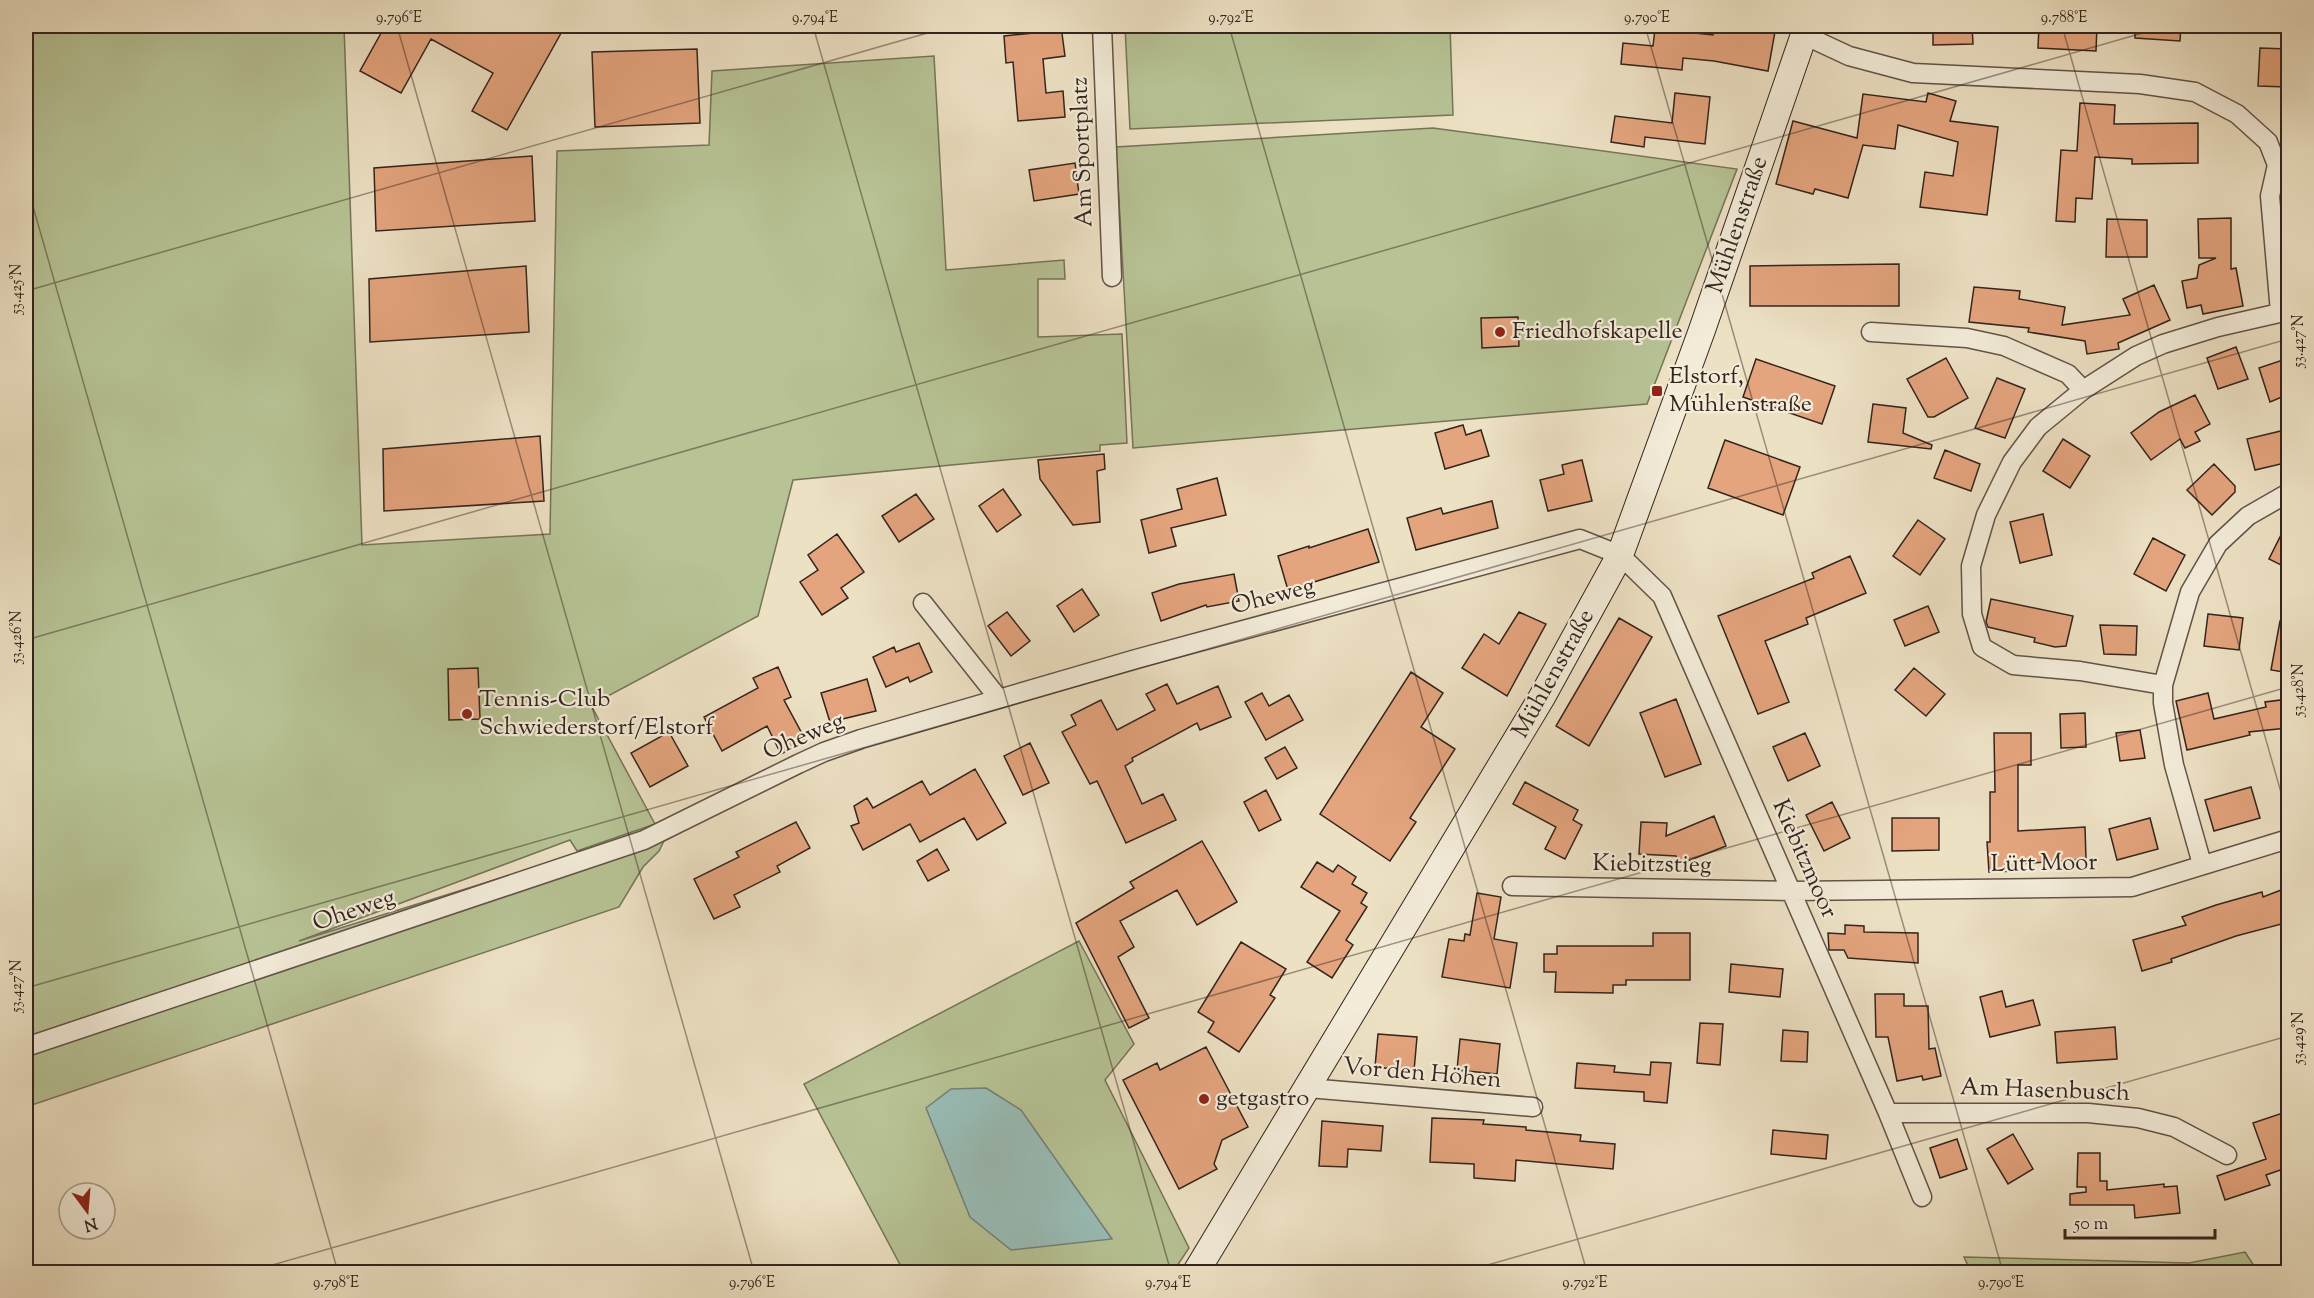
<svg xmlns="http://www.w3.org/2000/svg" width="2314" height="1298" viewBox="0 0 2314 1298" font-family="'Sorts Mill Goudy',serif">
<rect width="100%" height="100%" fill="#ede1c4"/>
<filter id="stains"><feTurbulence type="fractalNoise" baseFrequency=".00333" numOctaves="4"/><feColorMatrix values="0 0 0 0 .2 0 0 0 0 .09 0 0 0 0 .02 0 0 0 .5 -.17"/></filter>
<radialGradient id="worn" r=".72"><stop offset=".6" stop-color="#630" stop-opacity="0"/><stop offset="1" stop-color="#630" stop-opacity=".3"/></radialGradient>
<path fill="#b7c395" stroke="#75745a" stroke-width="1.5" d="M 26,26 L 344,26 L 362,545 L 550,534 L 557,151 L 709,145 L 712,71 L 934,56 L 946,270 L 1064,260 L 1065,279 L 1038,279 L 1038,337 L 1122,334 L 1127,443 L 1100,445 L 1100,451 L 793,480 L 758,616 L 591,705 L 655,824 L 577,851 L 570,840 L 299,941 L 689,819 L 800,769 L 664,841 L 659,851 L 643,867 L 619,907 L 26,1107 Z
M 1125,26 L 1450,26 L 1453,115 L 1130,129 Z
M 1433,128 L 1737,169 L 1647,404 L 1133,448 L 1116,147 Z
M 1079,941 L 1134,1044 L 1105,1080 L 1189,1248 L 1173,1272 L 904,1272 L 804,1084 Z
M 2245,1252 L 2258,1272 L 1971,1272 L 1964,1257 L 2189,1263 Z"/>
<path fill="#99bdb7" stroke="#70807a" stroke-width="1.5" d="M 986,1088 L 1021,1110 L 1112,1239 L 1011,1250 L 970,1217 L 926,1108 L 951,1089 Z"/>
<path fill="#e4a47e" stroke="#33241e" stroke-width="1.5" d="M 385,26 L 565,26 L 507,130 L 472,111 L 493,73 L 431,39 L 401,93 L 360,71 Z
M 1032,26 L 1061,26 L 1065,56 L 1043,59 L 1046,93 L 1063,91 L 1065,117 L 1018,121 L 1013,62 L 1006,63 L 1004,36 L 1033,33 Z
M 1714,26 L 1776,26 L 1768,71 L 1714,61 L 1683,58 L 1682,70 L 1621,64 L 1623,43 L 1653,46 L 1655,29 L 1713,35 Z
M 1933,26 L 1972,26 L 1973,44 L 1933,45 Z
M 2039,26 L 2097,26 L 2096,51 L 2038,48 Z
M 2135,26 L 2181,26 L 2180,41 L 2135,38 Z
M 2260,48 L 2289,49 L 2289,87 L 2258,86 Z
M 697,49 L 700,123 L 595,127 L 592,52 Z
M 1675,93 L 1710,97 L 1705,144 L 1645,137 L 1644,147 L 1611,142 L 1615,116 L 1672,123 Z
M 1928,93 L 1956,101 L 1950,121 L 1998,127 L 1987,215 L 1920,207 L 1925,172 L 1953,176 L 1958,142 L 1898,125 L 1895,149 L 1863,145 L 1848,198 L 1815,189 L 1813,194 L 1776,184 L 1793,121 L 1857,138 L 1863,94 L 1926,102 Z
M 2080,103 L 2115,105 L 2114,124 L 2198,123 L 2198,163 L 2132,164 L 2132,159 L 2095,157 L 2092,199 L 2076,198 L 2075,222 L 2056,221 L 2061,150 L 2077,151 Z
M 532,156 L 535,221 L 376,231 L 374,168 Z
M 1075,163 L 1079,194 L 1034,201 L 1029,170 Z
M 2231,218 L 2231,269 L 2236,268 L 2243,306 L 2203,314 L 2201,305 L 2187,308 L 2182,281 L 2197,278 L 2199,265 L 2216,258 L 2199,258 L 2198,219 Z
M 2107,219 L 2147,220 L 2147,257 L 2106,257 Z
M 1899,264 L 1899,306 L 1750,306 L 1750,266 Z
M 526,266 L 529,332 L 370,342 L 369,279 Z
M 2154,285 L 2170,320 L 2118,343 L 2119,349 L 2087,354 L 2085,341 L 2028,332 L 2029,328 L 1969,322 L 1974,287 L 2020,291 L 2019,299 L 2065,307 L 2062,325 L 2130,315 L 2123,299 Z
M 1518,317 L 1519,346 L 1482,348 L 1481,318 Z
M 2236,347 L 2248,379 L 2218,389 L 2207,358 Z
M 1946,358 L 1968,398 L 1934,417 L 1928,417 L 1907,379 Z
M 2289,358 L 2289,394 L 2270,402 L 2259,368 Z
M 1756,359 L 1835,386 L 1822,424 L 1743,397 Z
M 1997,378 L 2025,389 L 2005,438 L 1975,428 Z
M 2195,395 L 2210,424 L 2195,432 L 2200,441 L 2185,448 L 2180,439 L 2151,460 L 2131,433 L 2159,412 Z
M 1873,404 L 1906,408 L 1903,433 L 1932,445 L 1931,449 L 1868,442 Z
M 1463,425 L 1466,435 L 1481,430 L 1489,456 L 1445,469 L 1435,433 Z
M 2285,430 L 2289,445 L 2289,462 L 2255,470 L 2247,439 Z
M 540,436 L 544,501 L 384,511 L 383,449 Z
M 2063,439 L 2090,456 L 2070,488 L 2043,471 Z
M 1725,440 L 1800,467 L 1783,515 L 1708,488 Z
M 1945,450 L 1980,464 L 1971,491 L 1934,478 Z
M 1104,454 L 1105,469 L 1097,471 L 1100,522 L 1073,525 L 1040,479 L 1038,460 Z
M 1582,460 L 1592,501 L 1548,511 L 1540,480 L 1564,474 L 1562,465 Z
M 2214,464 L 2235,486 L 2235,492 L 2212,515 L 2187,490 Z
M 1217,478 L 1226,515 L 1171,528 L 1176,546 L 1149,553 L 1141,520 L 1182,509 L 1177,489 Z
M 1003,489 L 1021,515 L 997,532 L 979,506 Z
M 916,494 L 934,519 L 899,542 L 882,516 Z
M 1492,501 L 1498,528 L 1416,550 L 1407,518 L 1441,508 L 1443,514 Z
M 2043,514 L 2052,555 L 2020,563 L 2010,522 Z
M 2289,519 L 2289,569 L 2269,559 Z
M 1918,520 L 1945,539 L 1920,575 L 1893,556 Z
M 1368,529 L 1379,562 L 1288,590 L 1278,556 L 1309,546 L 1309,548 Z
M 837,534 L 864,572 L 841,588 L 848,598 L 822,615 L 800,582 L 818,570 L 808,555 Z
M 2153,538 L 2185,555 L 2166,591 L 2134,574 Z
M 1850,556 L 1866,593 L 1806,618 L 1808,624 L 1765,641 L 1789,702 L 1758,714 L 1718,616 L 1814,578 L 1812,573 Z
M 1234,574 L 1239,601 L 1207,607 L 1206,605 L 1161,621 L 1152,593 L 1179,584 Z
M 1082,589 L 1099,615 L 1074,632 L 1057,606 Z
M 1991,599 L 2073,616 L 2066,646 L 2055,647 L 2034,642 L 2035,638 L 1988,627 L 1986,622 Z
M 1928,606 L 1939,632 L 1905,646 L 1894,620 Z
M 1007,612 L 1030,641 L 1011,656 L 988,626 Z
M 1519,612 L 1546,624 L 1507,696 L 1462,668 L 1484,634 L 1499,644 Z
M 2208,614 L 2243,618 L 2239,650 L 2204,646 Z
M 1619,618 L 1652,637 L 1589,746 L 1556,726 Z
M 2280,621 L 2289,621 L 2289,673 L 2271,670 Z
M 2100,625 L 2137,626 L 2136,655 L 2104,654 Z
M 919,643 L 932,672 L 910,682 L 908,677 L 886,687 L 873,657 L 894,647 L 896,652 Z
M 778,667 L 791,697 L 784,700 L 806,741 L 781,754 L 767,726 L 722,751 L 704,717 L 758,688 L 753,678 Z
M 478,668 L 480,719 L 449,720 L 448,669 Z
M 1914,668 L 1945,694 L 1926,716 L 1895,690 Z
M 1411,672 L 1443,693 L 1421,727 L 1455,749 L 1410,818 L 1416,822 L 1390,861 L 1320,814 Z
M 867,679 L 876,711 L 830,722 L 821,693 Z
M 1167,684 L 1177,704 L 1218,686 L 1231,717 L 1200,730 L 1197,723 L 1132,758 L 1133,761 L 1125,766 L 1142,804 L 1163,794 L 1176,820 L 1126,843 L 1097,781 L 1090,784 L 1062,732 L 1076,725 L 1071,715 L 1101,700 L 1117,730 L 1155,710 L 1146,694 Z
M 1262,693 L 1269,706 L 1289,695 L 1303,720 L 1266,740 L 1245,702 Z
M 2208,693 L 2214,719 L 2266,707 L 2265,702 L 2289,699 L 2289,728 L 2249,732 L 2250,735 L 2187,750 L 2176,701 Z
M 1676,699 L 1701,764 L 1665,777 L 1640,713 Z
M 2085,713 L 2086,747 L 2061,748 L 2060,714 Z
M 2140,730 L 2145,758 L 2120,761 L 2116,733 Z
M 669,732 L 688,766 L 650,787 L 631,753 Z
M 1805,733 L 1820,766 L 1788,781 L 1773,747 Z
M 1994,733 L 2031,733 L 2031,765 L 2018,765 L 2018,831 L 2085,827 L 2086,859 L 2017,864 L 2017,871 L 1989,872 L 1987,842 L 1990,842 L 1990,792 L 1995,792 Z
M 1030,743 L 1049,783 L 1023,795 L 1004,756 Z
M 1285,747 L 1297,768 L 1277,779 L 1265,758 Z
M 975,769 L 1006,823 L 977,840 L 964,818 L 920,842 L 910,824 L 863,850 L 851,826 L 859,823 L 854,806 L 867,798 L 873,808 L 922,781 L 930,795 Z
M 1525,782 L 1578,810 L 1573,820 L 1582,825 L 1565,859 L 1545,849 L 1556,827 L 1513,804 Z
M 2251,787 L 2260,818 L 2214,831 L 2205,800 Z
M 1266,790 L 1281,820 L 1259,831 L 1244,802 Z
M 1832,802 L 1850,838 L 1824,851 L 1806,815 Z
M 1714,816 L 1726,846 L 1680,864 L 1676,856 L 1639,854 L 1641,822 L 1667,823 L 1666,836 Z
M 1892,818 L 1939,818 L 1939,850 L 1892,851 Z
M 2150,818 L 2158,849 L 2117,860 L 2109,829 Z
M 796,822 L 810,848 L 777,866 L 780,872 L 734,895 L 740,907 L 714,919 L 694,879 L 739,857 L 736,852 Z
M 1202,841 L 1237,902 L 1197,925 L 1177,890 L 1120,921 L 1134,947 L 1118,957 L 1149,1018 L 1129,1028 L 1076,923 L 1134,888 L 1130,882 Z
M 937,849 L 949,870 L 928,881 L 917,861 Z
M 1317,862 L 1333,872 L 1338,865 L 1356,877 L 1352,884 L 1367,893 L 1361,903 L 1367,907 L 1346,940 L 1353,945 L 1332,978 L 1307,962 L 1340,911 L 1301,887 Z
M 2289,887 L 2289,922 L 2236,936 L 2171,959 L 2172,962 L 2142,971 L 2133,940 L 2186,925 L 2182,917 L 2216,905 L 2262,892 L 2263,897 Z
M 1477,893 L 1501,897 L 1494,939 L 1517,943 L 1510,988 L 1442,977 L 1449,939 L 1464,941 L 1465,934 L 1470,935 Z
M 1845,925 L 1864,926 L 1864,932 L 1918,933 L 1918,963 L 1848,958 L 1844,950 L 1829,950 L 1828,933 L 1845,934 Z
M 1653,933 L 1690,933 L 1690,980 L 1626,980 L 1626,985 L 1613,985 L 1613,993 L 1555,992 L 1556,972 L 1544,972 L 1544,954 L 1557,954 L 1557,946 L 1653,946 Z
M 1241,942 L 1286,969 L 1270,995 L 1275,998 L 1239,1052 L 1208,1032 L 1214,1022 L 1198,1012 Z
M 1731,964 L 1783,969 L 1780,997 L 1729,992 Z
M 2002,991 L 2006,1007 L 2033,1000 L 2040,1025 L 1990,1037 L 1980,997 Z
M 1875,994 L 1904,994 L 1904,1006 L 1928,1006 L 1929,1049 L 1935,1048 L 1941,1076 L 1923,1080 L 1922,1076 L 1897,1081 L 1888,1037 L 1876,1037 Z
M 1700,1023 L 1723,1024 L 1720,1065 L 1697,1063 Z
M 2115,1027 L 2117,1059 L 2057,1063 L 2055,1032 Z
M 1783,1030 L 1808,1032 L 1807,1062 L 1781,1061 Z
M 1378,1034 L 1417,1037 L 1414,1071 L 1375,1067 Z
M 1460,1039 L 1500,1044 L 1497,1074 L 1457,1070 Z
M 1206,1047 L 1248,1127 L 1222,1140 L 1214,1164 L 1217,1169 L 1179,1189 L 1123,1080 L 1157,1063 L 1160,1070 Z
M 1651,1062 L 1671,1063 L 1667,1103 L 1644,1101 L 1644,1092 L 1575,1088 L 1577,1063 L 1615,1066 L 1614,1072 L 1650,1075 Z
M 2289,1111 L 2289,1167 L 2266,1175 L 2270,1185 L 2225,1200 L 2217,1176 L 2266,1159 L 2253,1123 Z
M 1432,1118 L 1484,1120 L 1483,1124 L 1526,1127 L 1526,1130 L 1581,1135 L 1580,1141 L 1615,1144 L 1613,1169 L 1516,1160 L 1515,1181 L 1474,1178 L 1474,1164 L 1430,1162 Z
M 1322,1121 L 1383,1126 L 1381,1151 L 1348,1149 L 1347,1167 L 1319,1166 Z
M 1773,1130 L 1828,1135 L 1826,1159 L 1771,1154 Z
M 2013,1134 L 2033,1169 L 2008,1184 L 1987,1149 Z
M 1957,1139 L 1967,1169 L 1940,1178 L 1930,1148 Z
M 2078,1153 L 2100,1153 L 2100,1181 L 2107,1181 L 2107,1190 L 2164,1184 L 2164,1187 L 2177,1186 L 2180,1213 L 2135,1218 L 2134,1205 L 2070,1205 L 2070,1194 L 2086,1192 L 2086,1187 L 2077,1187 Z"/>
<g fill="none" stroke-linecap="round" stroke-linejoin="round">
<defs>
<path id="street" d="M 1102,26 L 1112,277
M 1804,35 L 1849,56 L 1913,73 L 2140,84 L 2195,92 L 2237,114 L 2268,142 L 2277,165 L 2270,196 L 2280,312
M 1871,332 L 1967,338 L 2004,346 L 2068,374 L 2083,390
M 923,603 L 999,699
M 2163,685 L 2080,671 L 2013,665 L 1982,647 L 1972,614 L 1971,566 L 1986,515 L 2012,462 L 2038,427 L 2083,390 L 2136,356 L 2163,344 L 2218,327 L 2288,311
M 2202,864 L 2174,765 L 2163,703 L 2163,685 L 2190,592 L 2218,544 L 2248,516 L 2288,493
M 1512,886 L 1792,891 L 2132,887 L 2288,839
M 26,1047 L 644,840 L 798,764 L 824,752 L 861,739 L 1136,659 L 1580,539 L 1620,555 L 1662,596 L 1888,1113 L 1922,1197
M 1308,1088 L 1533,1107
M 1888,1113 L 2088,1113 L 2138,1118 L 2174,1127 L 2227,1155"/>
<path id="secondary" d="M 1196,1272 L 1542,697 L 1620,555 L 1702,330 L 1807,26"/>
</defs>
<use href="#street" stroke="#625348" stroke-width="21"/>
<use href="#secondary" stroke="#33241e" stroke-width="28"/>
<use href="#street" stroke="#f3ecd9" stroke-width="18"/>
<use href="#secondary" stroke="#f3ecd9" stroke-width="26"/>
</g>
<path fill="none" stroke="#33241e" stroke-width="1.5" stroke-opacity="0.45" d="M 397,26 L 754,1272M 813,26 L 1171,1272M 1229,26 L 1587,1272M 1645,26 L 2003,1272M 2062,26 L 2288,817M 26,182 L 338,1272M 26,291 L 952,26M 26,640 L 2167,26M 26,988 L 2288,339M 248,1272 L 2288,687M 1463,1272 L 2288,1036"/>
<g fill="#8f2418" stroke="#f3ecd9" stroke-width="2">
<circle cx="1500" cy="332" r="6"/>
<rect x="1651" y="385" width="12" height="12" rx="3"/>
<circle cx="467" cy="714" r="6"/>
<circle cx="1204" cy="1099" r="6"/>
</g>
<g text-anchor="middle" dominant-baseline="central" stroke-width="4.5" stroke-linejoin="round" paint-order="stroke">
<g font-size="24" fill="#33241e" stroke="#f3ecd9">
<text transform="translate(1083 152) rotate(-92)">Am Sportplatz</text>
<text transform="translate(1738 225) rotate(-71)">Mühlenstraße</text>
<text transform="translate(1273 597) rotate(-15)">Oheweg</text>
<text transform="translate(1554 674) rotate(-61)">Mühlenstraße</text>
<text transform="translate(804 737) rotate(-23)">Oheweg</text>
<text transform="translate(1804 859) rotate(66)">Kiebitzmoor</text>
<text transform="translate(2044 864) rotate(-1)">Lütt Moor</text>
<text transform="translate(1652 865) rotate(1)">Kiebitzstieg</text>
<text transform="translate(354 911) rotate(-19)">Oheweg</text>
<text transform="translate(1422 1074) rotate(5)">Vor den Höhen</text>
<text transform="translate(2045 1091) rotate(2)">Am Hasenbusch</text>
</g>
<g font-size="24" fill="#33241e" stroke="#f3ecd9" text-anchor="start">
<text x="1512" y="332">Friedhofskapelle</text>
<text x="1669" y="377">Elstorf,<tspan x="1669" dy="28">Mühlenstraße</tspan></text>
<text x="479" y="700">Tennis-Club<tspan x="479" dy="28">Schwiederstorf/Elstorf</tspan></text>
<text x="1216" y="1099">getgastro</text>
</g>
</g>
<rect width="2314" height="1298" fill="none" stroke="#ede1c4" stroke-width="66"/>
<g transform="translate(87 1211) rotate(164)"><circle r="28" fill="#f3ecd9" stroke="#a69c8e" stroke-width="1.5"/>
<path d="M0-4.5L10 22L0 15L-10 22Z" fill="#8f2418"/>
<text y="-9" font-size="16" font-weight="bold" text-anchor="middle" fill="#33241e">N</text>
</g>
<path d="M2065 1229v9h150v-9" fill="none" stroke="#33241e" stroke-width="3"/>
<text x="2074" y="1229" font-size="18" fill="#33241e" stroke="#f3ecd9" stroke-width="4.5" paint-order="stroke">50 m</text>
<rect x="33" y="33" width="2248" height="1232" fill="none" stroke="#33241e" stroke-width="2"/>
<g font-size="15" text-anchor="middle" fill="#33241e">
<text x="399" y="22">9.796°E</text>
<text x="815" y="22">9.794°E</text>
<text x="1231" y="22">9.792°E</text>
<text x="1647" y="22">9.790°E</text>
<text x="2064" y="22">9.788°E</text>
<text transform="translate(16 289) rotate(-90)" y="5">53.425°N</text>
<text transform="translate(2298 341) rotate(-90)" y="5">53.427°N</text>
<text transform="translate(16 637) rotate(-90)" y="5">53.426°N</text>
<text transform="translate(2298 690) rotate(-90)" y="5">53.428°N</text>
<text transform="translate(16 986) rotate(-90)" y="5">53.427°N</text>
<text transform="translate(2298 1038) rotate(-90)" y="5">53.429°N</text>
<text x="336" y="1287">9.798°E</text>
<text x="752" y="1287">9.796°E</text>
<text x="1168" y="1287">9.794°E</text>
<text x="1585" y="1287">9.792°E</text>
<text x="2001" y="1287">9.790°E</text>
</g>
<rect width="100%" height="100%" filter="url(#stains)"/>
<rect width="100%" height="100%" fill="url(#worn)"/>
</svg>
